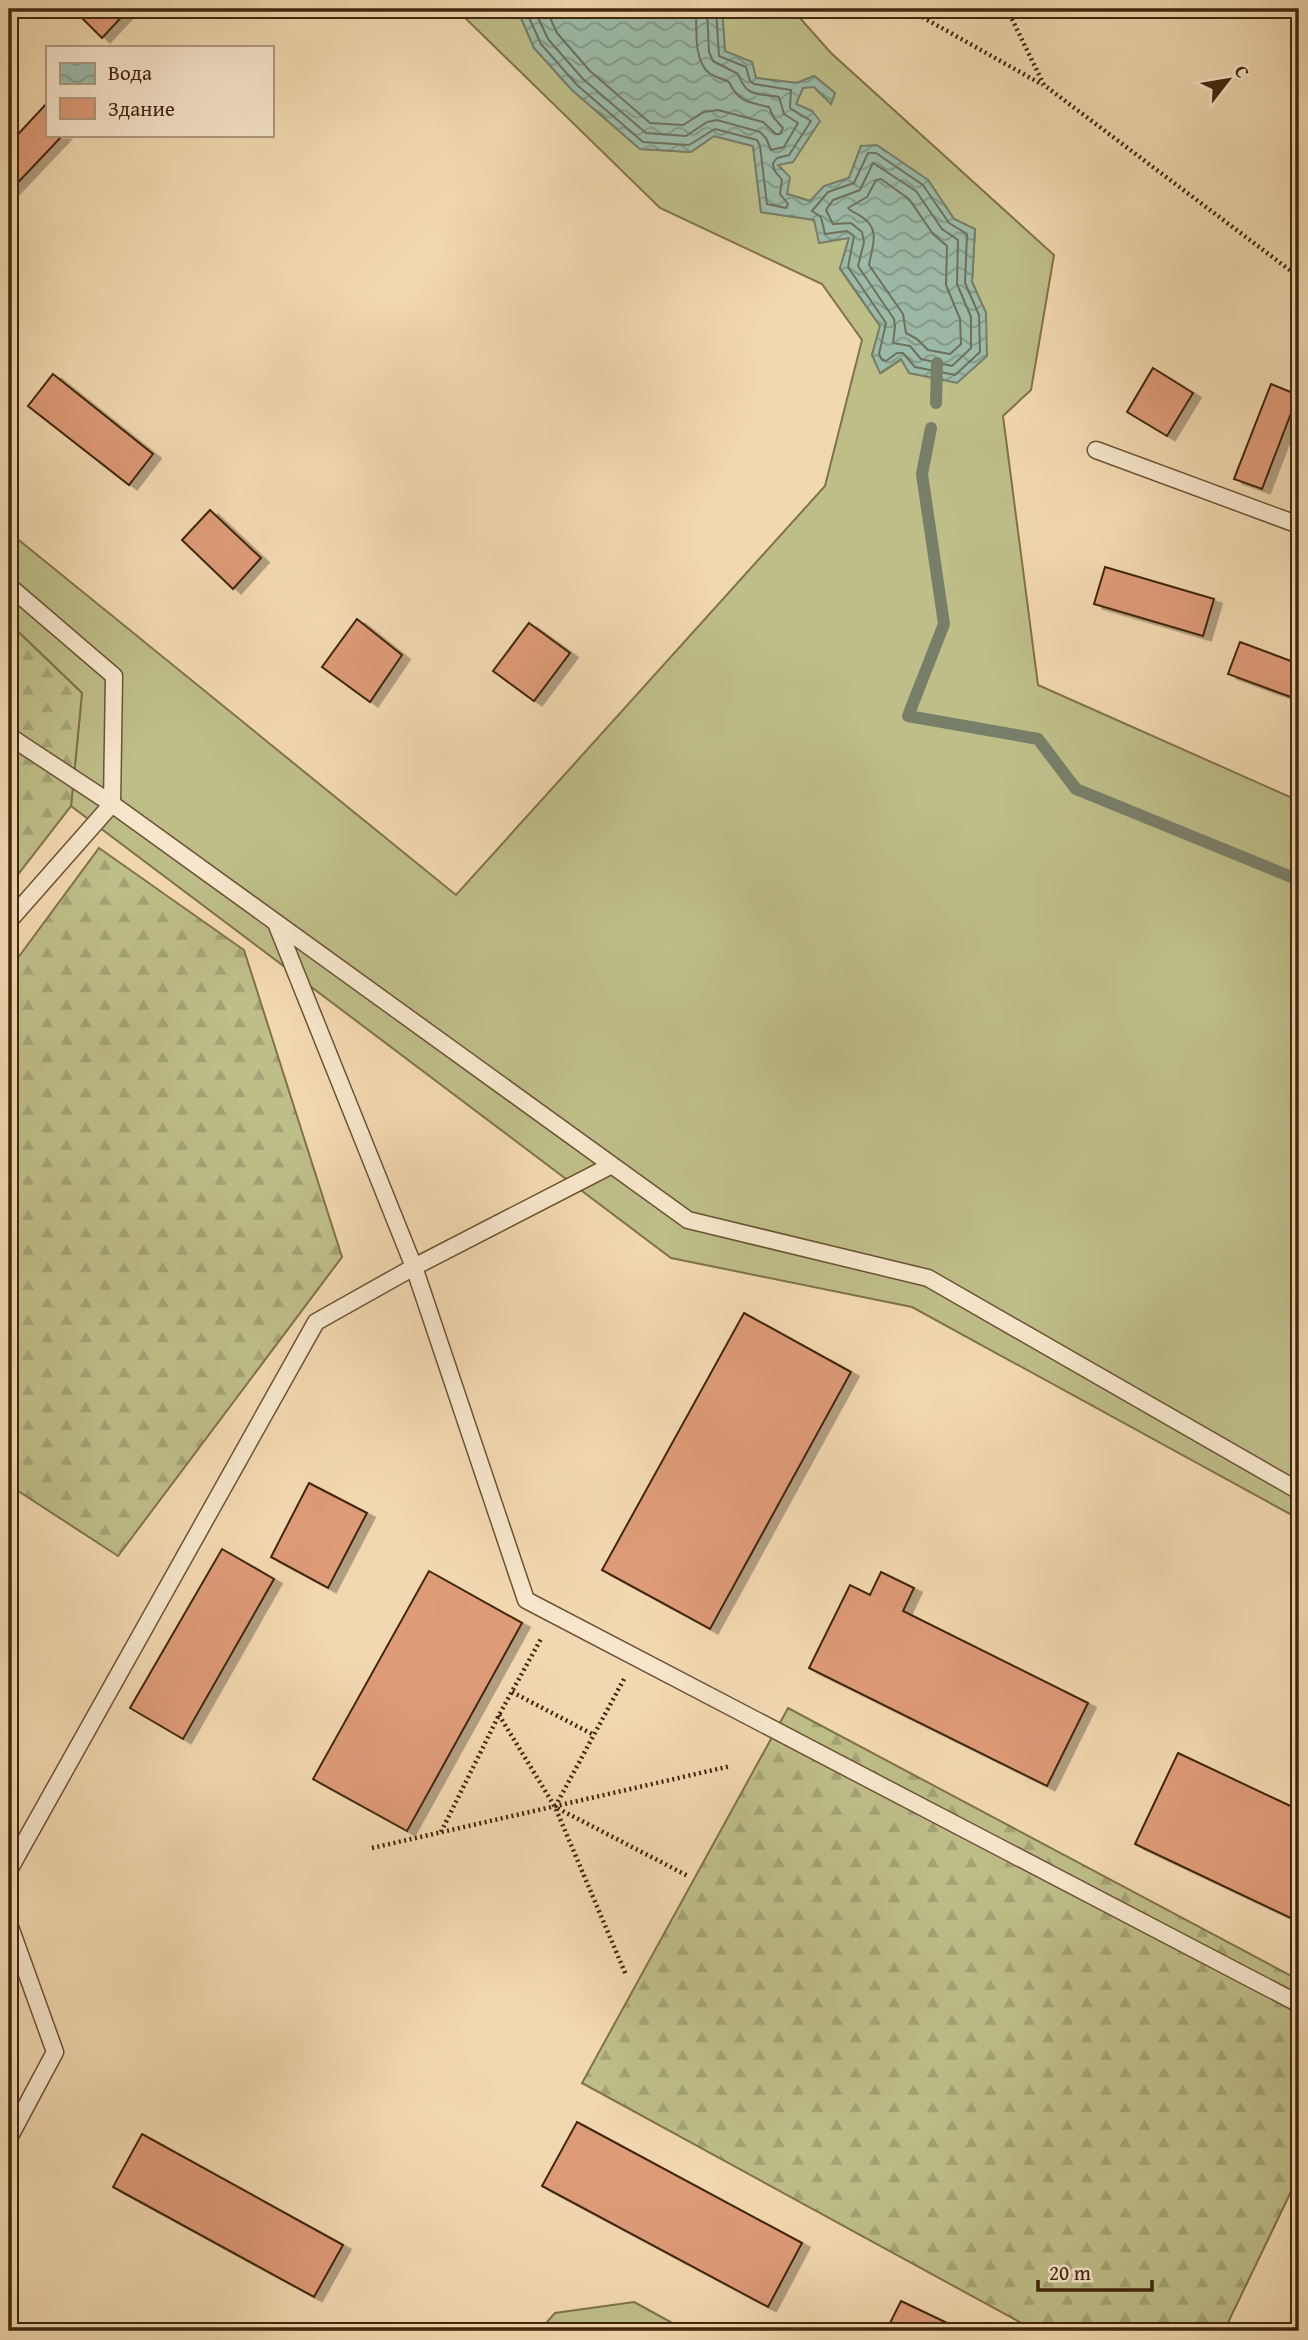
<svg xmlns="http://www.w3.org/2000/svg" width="1308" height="2340" viewBox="0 0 1308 2340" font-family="'Gentium Book Plus',serif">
<defs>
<pattern id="forest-firs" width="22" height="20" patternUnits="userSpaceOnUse" patternTransform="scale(1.75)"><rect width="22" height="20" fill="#bebe89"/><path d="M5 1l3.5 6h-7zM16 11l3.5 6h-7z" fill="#a4a375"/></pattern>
<pattern id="water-waves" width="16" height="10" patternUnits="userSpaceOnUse" patternTransform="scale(1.75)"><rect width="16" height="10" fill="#9cbaa8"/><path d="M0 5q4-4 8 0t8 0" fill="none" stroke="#819787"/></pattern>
<filter id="shadow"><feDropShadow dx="8" dy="4.5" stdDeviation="0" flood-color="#0004"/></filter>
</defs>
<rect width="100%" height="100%" fill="#f2d8b0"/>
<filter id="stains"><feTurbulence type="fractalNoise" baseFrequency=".00286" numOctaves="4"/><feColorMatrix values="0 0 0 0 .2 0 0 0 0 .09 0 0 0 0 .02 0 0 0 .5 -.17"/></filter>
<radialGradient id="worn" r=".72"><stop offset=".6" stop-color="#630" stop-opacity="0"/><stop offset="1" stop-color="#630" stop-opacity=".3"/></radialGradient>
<path fill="#bebe89" stroke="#80724a" stroke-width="2" d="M 456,9 L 517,9 L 534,48 L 572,90 L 640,149 L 691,152 L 714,136 L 753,146 L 761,212 L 815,220 L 849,238 L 840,269 L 880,326 L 872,355 L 881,373 L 902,359 L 986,313 L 972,282 L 975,229 L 954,219 L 928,180 L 861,146 L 849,178 L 824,186 L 811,201 L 787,194 L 778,164 L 812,111 L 796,104 L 803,87 L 814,87 L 831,104 L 835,93 L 814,76 L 797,83 L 756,78 L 752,62 L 725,52 L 722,9 L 792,9 L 831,53 L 1054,255 L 1031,390 L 1003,416 L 1038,685 L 1299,801 L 1299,1519 L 912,1307 L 671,1258 L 71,806 L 82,693 L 9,623 L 9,532 L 456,895 L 825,486 L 862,340 L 822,284 L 660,208 Z
M 634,2302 L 687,2331 L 539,2331 L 555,2313 Z"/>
<path fill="url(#forest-firs)" stroke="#80724a" stroke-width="2" d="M 9,623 L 82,693 L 71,806 L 9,886 Z
M 99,848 L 244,950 L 342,1257 L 118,1556 L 9,1485 L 9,970 Z
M 788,1708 L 1299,1980 L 1299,2175 L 1224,2331 L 1036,2331 L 582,2083 Z"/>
<path fill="url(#water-waves)" stroke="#787f69" stroke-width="2" d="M 517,9 L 722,9 L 725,51 L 752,62 L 756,78 L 797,83 L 814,76 L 835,93 L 831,104 L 814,87 L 803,88 L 796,104 L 812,111 L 820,121 L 793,162 L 778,165 L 790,177 L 787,194 L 810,201 L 824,186 L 849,178 L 861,146 L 877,145 L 928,180 L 954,219 L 975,229 L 972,282 L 986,313 L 987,356 L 957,383 L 909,373 L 901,359 L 880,373 L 872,355 L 880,326 L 840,268 L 849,238 L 819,243 L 814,220 L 761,212 L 753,146 L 714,136 L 691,152 L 640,149 L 572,90 L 534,48 Z"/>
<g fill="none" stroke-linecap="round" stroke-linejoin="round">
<path stroke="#6e705a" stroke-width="2" d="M 525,9 L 541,44 L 577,85 L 643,142 L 689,145 L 715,129 L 757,140 L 760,146 L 767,204 L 786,208 L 788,204 L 780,194 L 782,180 L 774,170 L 773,163 L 777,158 L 789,155 L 811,121 L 790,108 L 791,90 L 754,84 L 750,81 L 746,67 L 719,56 L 716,9
M 534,9 L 548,39 L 583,79 L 646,133 L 686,136 L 707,122 L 717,120 L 760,132 L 766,138 L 771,150 L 784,147 L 798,123 L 784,114 L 779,97 C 757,93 747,98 738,74 L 713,61 L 709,52 L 707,9
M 546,9 L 557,33 L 590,71 L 650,123 L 683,125 L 704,112 L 718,110 L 763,122 L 776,134 L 780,134 L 783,128 L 774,118 L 769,107 C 750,103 738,102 729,82 C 723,79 715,77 709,73 C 693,60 697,28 696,9
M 868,153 L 876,153 L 923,185 L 949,223 L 967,234 L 965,283 L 979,315 L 980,352 L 955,375 L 915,367 L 903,353 L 897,353 L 886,361 L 882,360 L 879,354 L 886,323 L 848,267 L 854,236 L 847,231 L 825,234 L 821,217 L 812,211 L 828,192 L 854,183 Z
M 873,163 L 916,191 L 942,229 L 958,240 L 957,284 L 971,317 L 971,348 L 952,366 L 921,359 L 910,346 L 893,343 L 895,327 L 894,319 L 858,266 L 864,242 L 862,232 L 851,223 L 833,224 L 826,210 L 833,200 L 860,190 Z
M 881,179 L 909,199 L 933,234 L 947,246 L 946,285 L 960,319 L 961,344 L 950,354 L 928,350 L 917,339 L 906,333 L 903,314 L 869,265 C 872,247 881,229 862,217 C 857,213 852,213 848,208 L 867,197 L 876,180 Z"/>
<path stroke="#787f69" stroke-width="12" d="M 936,403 L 937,363
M 931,428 L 922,474 L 944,624 L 908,716 L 1038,739 L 1076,789 L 1299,880"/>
</g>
<path fill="#de9b78" stroke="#41270b" stroke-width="2" filter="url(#shadow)" d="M 73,9 L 129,9 L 102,38 Z
M 47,103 L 47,135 L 63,135 L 9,192 L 9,144 Z
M 1153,368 L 1193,393 L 1167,436 L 1127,412 Z
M 53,374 L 153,454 L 129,485 L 28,406 Z
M 1271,384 L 1298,395 L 1262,489 L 1234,479 Z
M 210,510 L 261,558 L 233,589 L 182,540 Z
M 1105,567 L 1214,599 L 1203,636 L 1094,604 Z
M 357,619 L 402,655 L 370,702 L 322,667 Z
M 529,623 L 570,653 L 534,701 L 493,671 Z
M 1240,642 L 1299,664 L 1299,700 L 1228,674 Z
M 744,1313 L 851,1372 L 710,1629 L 602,1570 Z
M 309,1483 L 367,1513 L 328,1588 L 271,1557 Z
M 222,1549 L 274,1579 L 183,1739 L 130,1708 Z
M 429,1571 L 522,1623 L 407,1831 L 313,1779 Z
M 881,1572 L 914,1588 L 903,1611 L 1088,1703 L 1047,1786 L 809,1668 L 850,1585 L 870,1595 Z
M 1178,1753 L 1299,1810 L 1299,1922 L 1135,1844 Z
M 577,2122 L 802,2243 L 768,2307 L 542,2186 Z
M 142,2134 L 343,2245 L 314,2297 L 113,2187 Z
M 901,2301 L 964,2331 L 886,2331 Z"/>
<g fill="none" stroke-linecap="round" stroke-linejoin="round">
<defs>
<path id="service" d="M 1096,450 L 1299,525
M 9,586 L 114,676 L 112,804 L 9,921
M 9,736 L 112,804 L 688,1220 L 928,1278 L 1299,1491
M 276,923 L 414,1267 L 526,1600 L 1299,2004
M 9,1870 L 316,1322 L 414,1267 L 612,1165
M 9,1924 L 55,2052 L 9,2138"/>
</defs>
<use href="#service" stroke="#6d5334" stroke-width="19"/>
<path stroke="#41270b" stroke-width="4.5" stroke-dasharray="2 3.5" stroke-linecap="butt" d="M 908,9 L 1043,85
M 1007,9 L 1044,85 L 1299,277
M 624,1679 L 555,1807 L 688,1876
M 512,1692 L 594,1735
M 499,1715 L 555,1807 L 626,1975
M 441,1832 L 499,1715 L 542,1637
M 372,1848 L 731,1766"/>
<use href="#service" stroke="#f7e6cc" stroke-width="16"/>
</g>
<rect width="1308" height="2340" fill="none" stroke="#f2d8b0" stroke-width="35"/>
<rect x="10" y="10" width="1287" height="2319" fill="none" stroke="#41270b" stroke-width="3.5"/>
<rect x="18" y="18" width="1273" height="2305" fill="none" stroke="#41270b" stroke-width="2"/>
<rect x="46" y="46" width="228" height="91" fill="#f7e6cc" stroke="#ae9a7f" stroke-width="2"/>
<rect x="60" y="63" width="35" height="21" fill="url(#water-waves)" stroke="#ae9a7f" stroke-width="2"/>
<text x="108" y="80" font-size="21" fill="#41270b">Вода</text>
<rect x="60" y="98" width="35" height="21" fill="#de9b78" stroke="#ae9a7f" stroke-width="2"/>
<text x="108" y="116" font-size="21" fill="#41270b">Здание</text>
<g transform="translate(1228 80) rotate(59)" stroke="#f7e6cc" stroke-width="5" paint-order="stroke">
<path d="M0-5L12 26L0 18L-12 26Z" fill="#41270b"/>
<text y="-10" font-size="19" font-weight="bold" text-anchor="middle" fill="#41270b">С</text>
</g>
<path d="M1038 2280v10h114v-10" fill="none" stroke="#41270b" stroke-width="3.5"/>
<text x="1049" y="2280" font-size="21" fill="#41270b" stroke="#f7e6cc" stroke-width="5" paint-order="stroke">20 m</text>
<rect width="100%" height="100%" filter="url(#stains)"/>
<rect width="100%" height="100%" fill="url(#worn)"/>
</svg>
